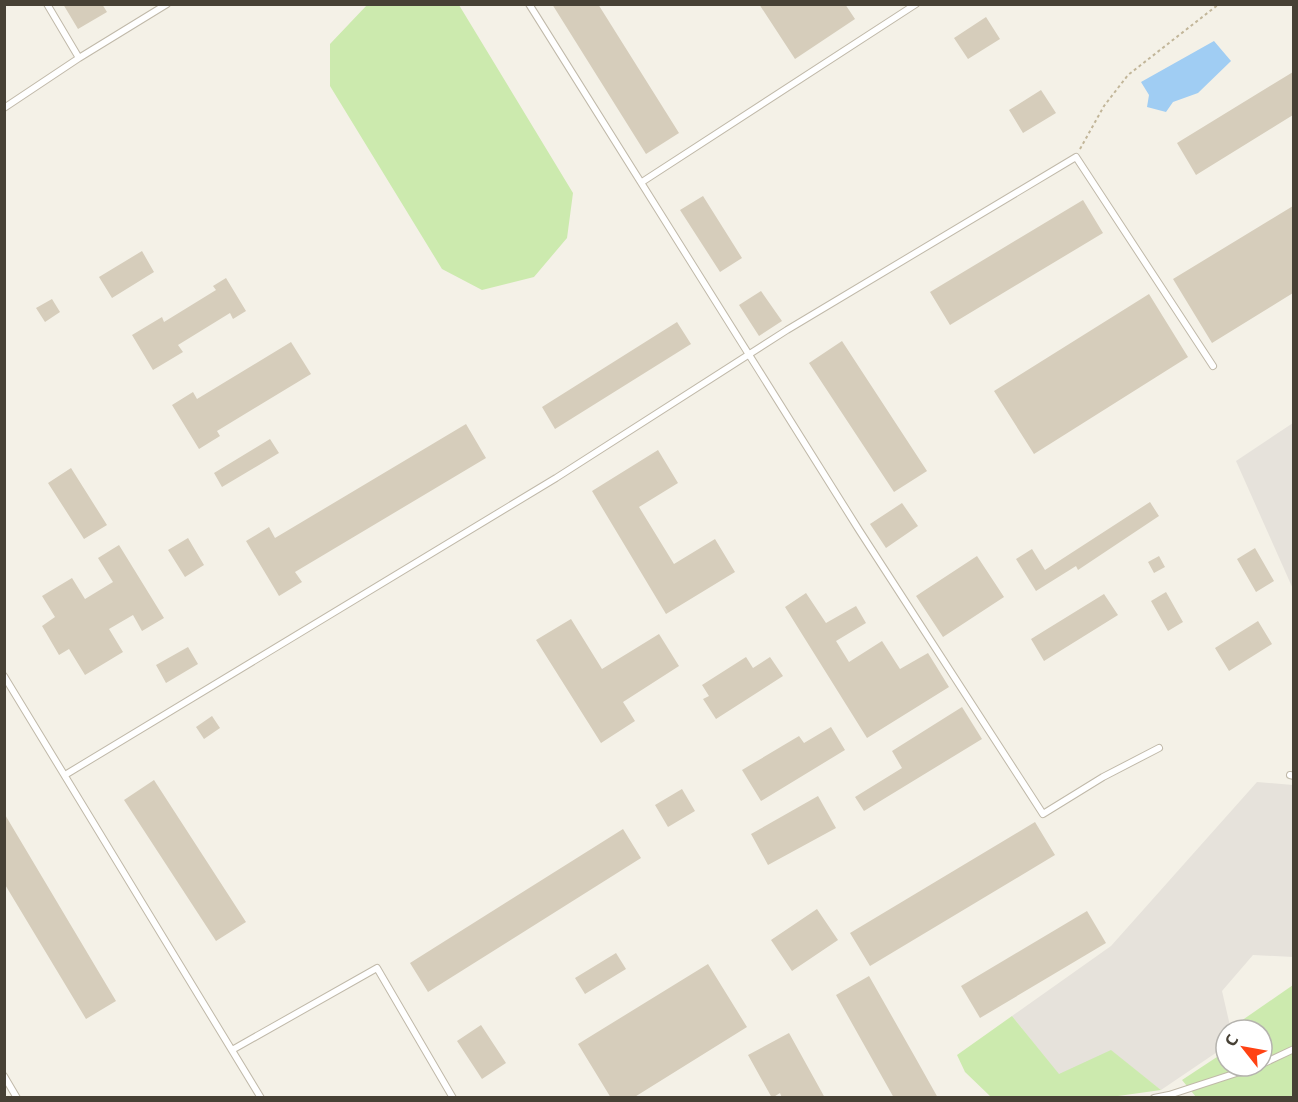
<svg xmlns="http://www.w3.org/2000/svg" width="1298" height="1102" viewBox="0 0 1298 1102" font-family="'Noto Sans',sans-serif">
<rect width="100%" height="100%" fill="#f4f1e7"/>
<path fill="#e6e2db" d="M 1293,423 L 1293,422 L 1293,589 L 1236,461 Z
M 1257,782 L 1293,785 L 1293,957 L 1253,955 L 1222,991 L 1231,1030 L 1226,1030 L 1226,1046 L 1161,1090 L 1111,1051 L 1059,1075 L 1012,1016 L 1111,946 Z"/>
<path fill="#cceaae" d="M 367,5 L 459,5 L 573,193 L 567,238 L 534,277 L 482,290 L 442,269 L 330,86 L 330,44 Z
M 1293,985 L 1293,1097 L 1196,1097 L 1182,1080 L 1226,1051 L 1226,1066 L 1262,1066 L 1262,1030 L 1239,1030 L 1241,1021 Z
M 1012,1016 L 1059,1074 L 1111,1050 L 1161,1090 L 1111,1097 L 991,1097 L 965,1072 L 957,1055 Z"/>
<path fill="#a0cdf3" d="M 1214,41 L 1231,61 L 1198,93 L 1173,102 L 1166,112 L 1147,107 L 1149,95 L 1141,82 Z"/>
<path fill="#d6cdbb" d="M 63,4 L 102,4 L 107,12 L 78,29 Z
M 552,4 L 598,4 L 679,133 L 646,154 Z
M 759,4 L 845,4 L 855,19 L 795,59 Z
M 986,17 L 1000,39 L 968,59 L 954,38 Z
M 1293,72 L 1293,115 L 1196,175 L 1177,143 Z
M 1041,90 L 1056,113 L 1023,133 L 1009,110 Z
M 703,196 L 742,258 L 720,272 L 680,210 Z
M 1083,200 L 1103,233 L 950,325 L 930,292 Z
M 1293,206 L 1293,293 L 1212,343 L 1173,279 Z
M 142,251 L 154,272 L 112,298 L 99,277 Z
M 226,278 L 246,311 L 233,319 L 230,313 L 178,345 L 183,352 L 153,370 L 132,335 L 162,317 L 164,322 L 216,290 L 213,286 Z
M 761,291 L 782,321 L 759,336 L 739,305 Z
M 1149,294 L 1188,357 L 1034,454 L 994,391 Z
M 52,299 L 60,312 L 45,322 L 36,308 Z
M 677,322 L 691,344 L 555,429 L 542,407 Z
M 842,341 L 927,471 L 894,492 L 809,363 Z
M 291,342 L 311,374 L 217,431 L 220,436 L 199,449 L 172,405 L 193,392 L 197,399 Z
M 466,424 L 486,458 L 295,572 L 302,582 L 279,596 L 246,541 L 269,527 L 275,538 Z
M 270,439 L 279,453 L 222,487 L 214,473 Z
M 658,450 L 678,483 L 639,507 L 674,564 L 715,539 L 735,572 L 666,614 L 592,491 Z
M 71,468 L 107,525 L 84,539 L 48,483 Z
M 1150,502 L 1159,516 L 1078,570 L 1076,566 L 1036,591 L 1016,559 L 1032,549 L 1045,570 Z
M 902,503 L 918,526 L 886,548 L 870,524 Z
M 188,538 L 204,565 L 185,577 L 168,550 Z
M 119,545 L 164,618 L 142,631 L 133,615 L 109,629 L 123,652 L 85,675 L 69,649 L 59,655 L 42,626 L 55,617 L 42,596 L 72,578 L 85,599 L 113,582 L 98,558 Z
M 1255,548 L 1274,581 L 1256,592 L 1237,559 Z
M 977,556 L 1004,597 L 943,637 L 916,596 Z
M 1159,556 L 1165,567 L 1154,573 L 1148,562 Z
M 1166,592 L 1183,622 L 1168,631 L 1151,601 Z
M 806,593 L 826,623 L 856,606 L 866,623 L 836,641 L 849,662 L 882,641 L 900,669 L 928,653 L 949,687 L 867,738 L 785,607 Z
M 1104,594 L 1118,615 L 1044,661 L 1031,639 Z
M 571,619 L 602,669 L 659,634 L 679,666 L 623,702 L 635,721 L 601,743 L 536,640 Z
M 1258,621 L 1272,644 L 1229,671 L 1215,648 Z
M 188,647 L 198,664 L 166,683 L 156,665 Z
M 746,657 L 753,668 L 770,657 L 783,676 L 716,719 L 703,699 L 709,696 L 702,685 Z
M 962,707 L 982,739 L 864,811 L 855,797 L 902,768 L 892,751 Z
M 212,716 L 220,728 L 204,739 L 196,727 Z
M 831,727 L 845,750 L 761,801 L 742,770 L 799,736 L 804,743 Z
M 154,780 L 246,922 L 216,941 L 124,800 Z
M 682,789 L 695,811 L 668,827 L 655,805 Z
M 818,796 L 836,828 L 768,865 L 751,834 Z
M 4,813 L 116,1001 L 86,1019 L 4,883 Z
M 1035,822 L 1055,855 L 870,966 L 850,933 Z
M 623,829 L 641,858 L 428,992 L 410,963 Z
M 817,909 L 838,940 L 792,971 L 771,940 Z
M 1087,911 L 1106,943 L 980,1018 L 961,986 Z
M 616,953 L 626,969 L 585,994 L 575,978 Z
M 708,964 L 747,1027 L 633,1098 L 611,1098 L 578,1044 Z
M 869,976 L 915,1057 L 938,1098 L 894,1098 L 836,995 Z
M 481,1025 L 506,1063 L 482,1079 L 457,1041 Z
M 789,1033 L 825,1098 L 782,1098 L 780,1093 L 772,1098 L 748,1055 Z"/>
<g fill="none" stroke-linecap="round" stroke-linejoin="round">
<defs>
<path id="lane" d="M 47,4 L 79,58
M 529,4 L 859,530 L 1043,814 L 1103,777 L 1159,748
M 4,108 L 79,58 L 167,4
M 642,182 L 916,4
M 4,676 L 261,1098
M 65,775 L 556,478 L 787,330 L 1076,157 L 1213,366
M 1290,775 L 1294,776
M 232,1050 L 377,968 L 453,1098
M 1262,1064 L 1294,1049
M 4,1076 L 17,1098
M 1154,1098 L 1169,1095 L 1258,1066"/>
</defs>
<use href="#lane" stroke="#c0b9a9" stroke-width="8"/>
<path stroke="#c2b699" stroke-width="2" stroke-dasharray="3 3" stroke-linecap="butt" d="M 1080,149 L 1104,106 L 1128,75 L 1219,4"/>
<use href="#lane" stroke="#fff" stroke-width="6"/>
</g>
<rect width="1298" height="1102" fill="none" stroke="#474135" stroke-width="12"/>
<g transform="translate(1244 1048) rotate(301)"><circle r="28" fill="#ffffff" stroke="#b5b3ae" stroke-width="1.5"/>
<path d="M0-4.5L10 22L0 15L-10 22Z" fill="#ff4213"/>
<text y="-9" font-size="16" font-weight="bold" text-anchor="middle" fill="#474135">С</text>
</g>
</svg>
